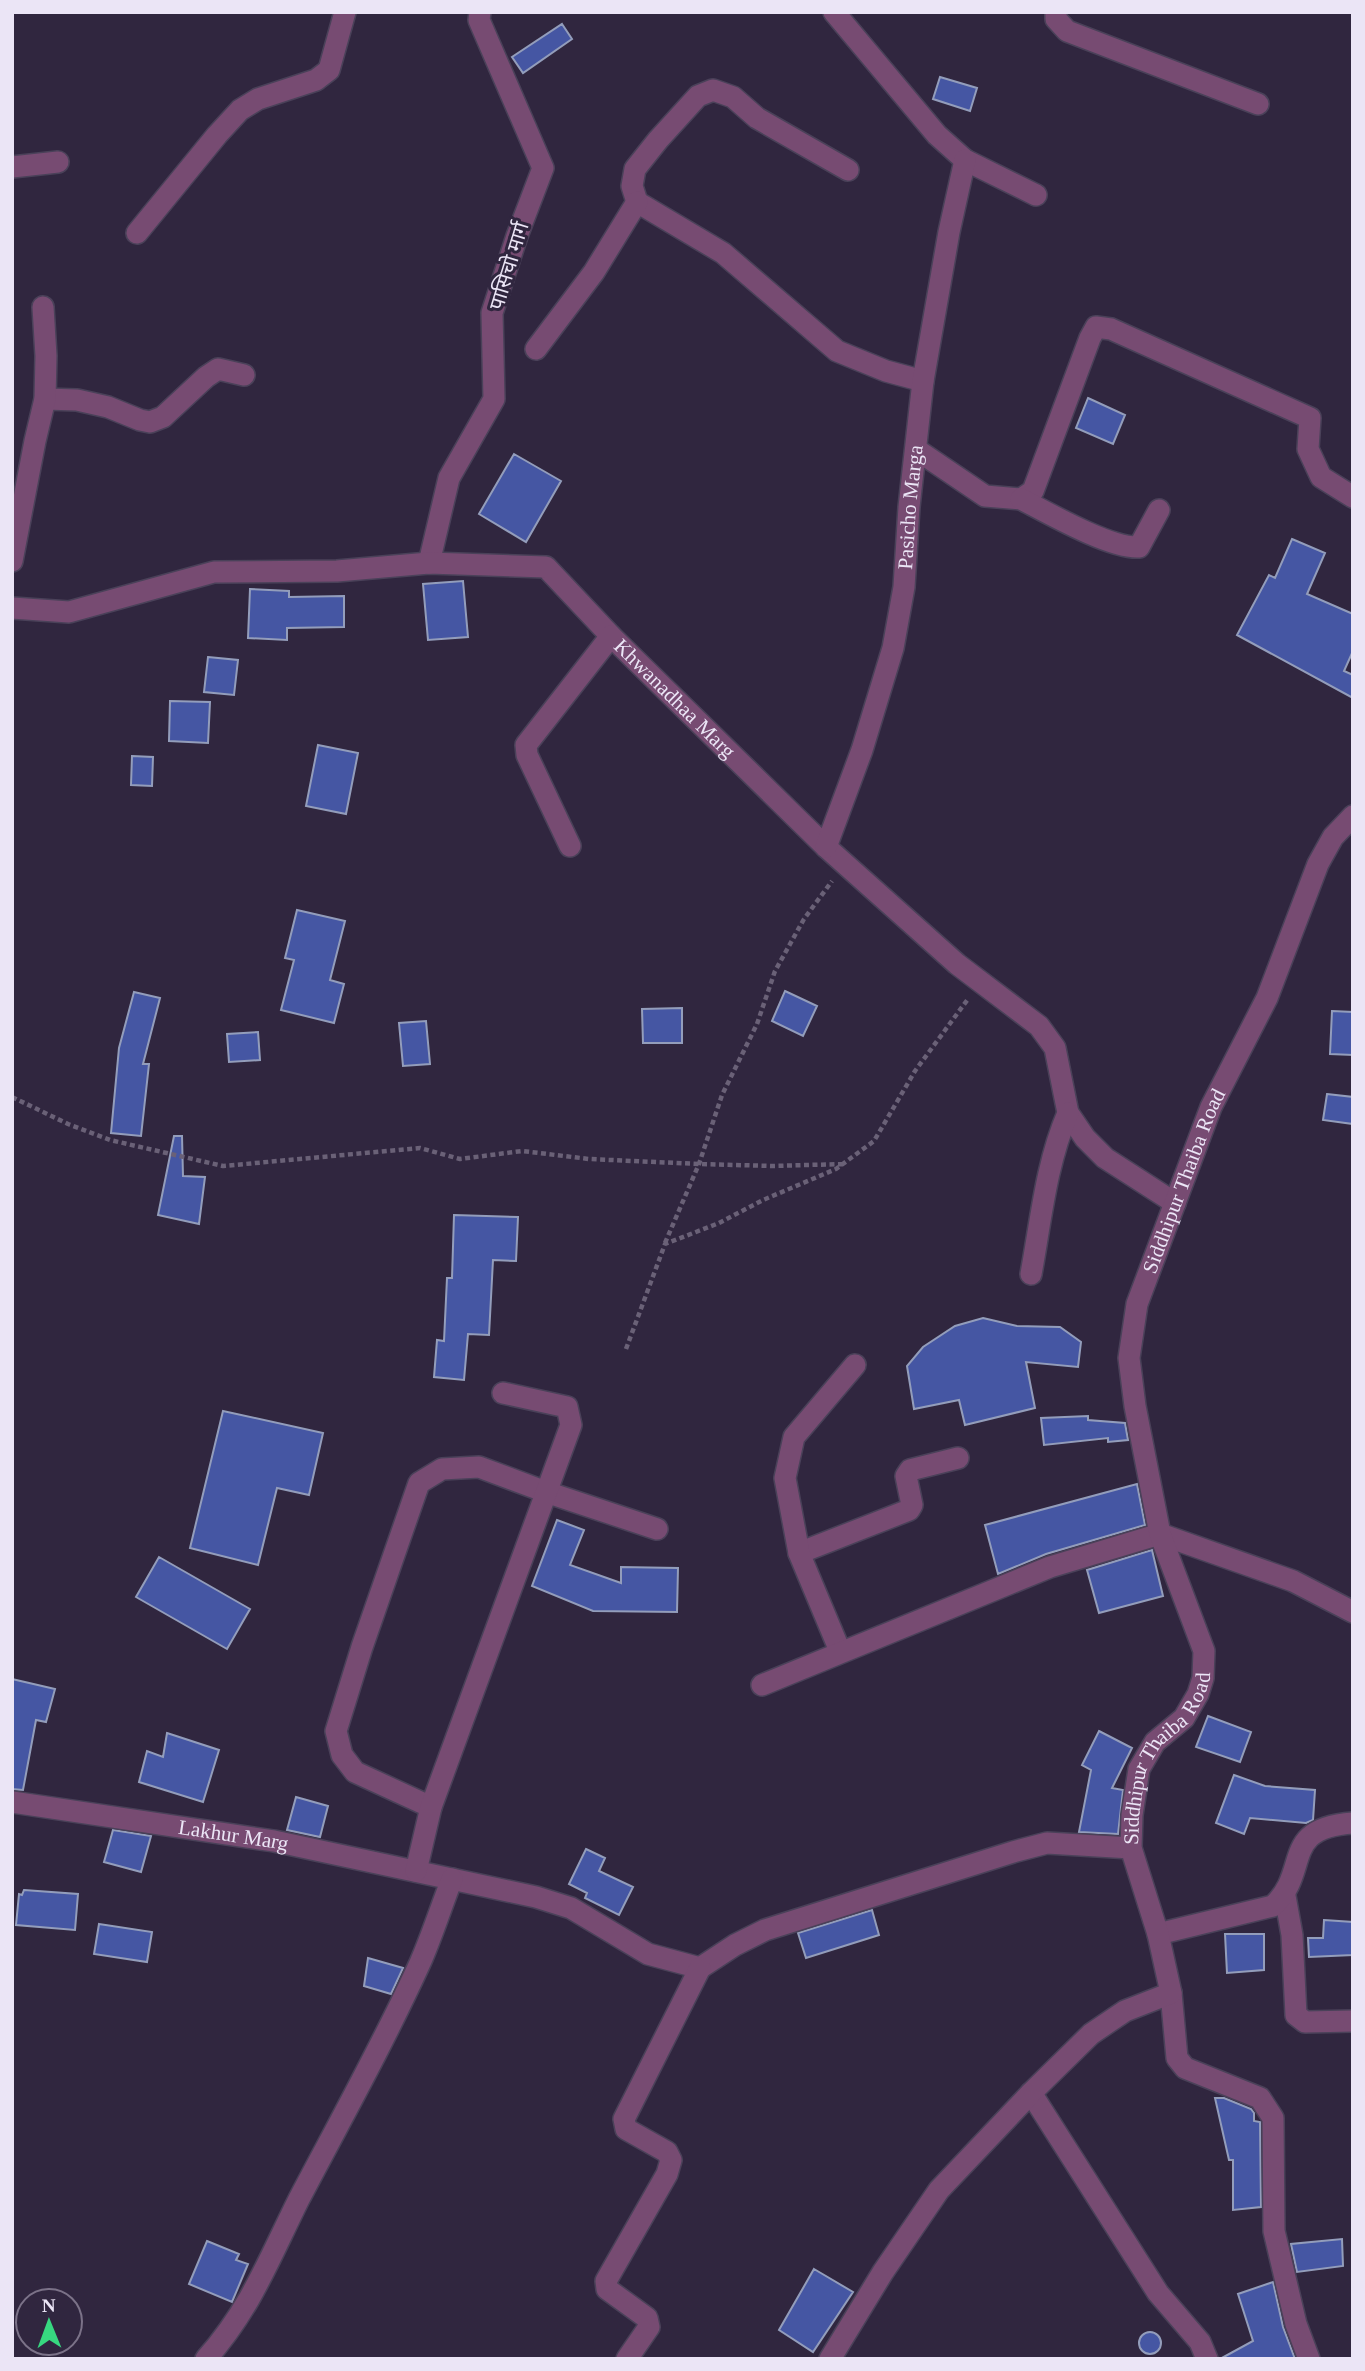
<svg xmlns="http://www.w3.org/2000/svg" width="1365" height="2371" viewBox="0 0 1365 2371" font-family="'Times New Roman','Noto Sans Devanagari',serif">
<rect width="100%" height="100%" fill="#30263f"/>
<path fill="#4556a3" stroke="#939dbb" stroke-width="2" d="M 562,24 L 572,39 L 523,73 L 512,57 Z
M 940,77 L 977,88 L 970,111 L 933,99 Z
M 1088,398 L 1125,415 L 1113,444 L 1076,428 Z
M 514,454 L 561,481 L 526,542 L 479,514 Z
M 1292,539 L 1325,553 L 1307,594 L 1353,614 L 1353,651 L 1344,671 L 1353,675 L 1353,698 L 1237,635 L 1269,575 L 1275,578 Z
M 463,581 L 468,637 L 428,640 L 423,584 Z
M 250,589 L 289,591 L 289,597 L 344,596 L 344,627 L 287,628 L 287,640 L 248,638 Z
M 208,657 L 238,660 L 234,695 L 204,692 Z
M 170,701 L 210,702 L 208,743 L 169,741 Z
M 318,745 L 358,753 L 346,814 L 306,806 Z
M 132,756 L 153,757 L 152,786 L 131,785 Z
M 297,910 L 345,921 L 330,980 L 344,984 L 334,1023 L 281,1010 L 294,960 L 285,958 Z
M 785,991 L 817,1006 L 803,1036 L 772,1021 Z
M 134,992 L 160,998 L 143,1064 L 149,1064 L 141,1136 L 111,1133 L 119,1048 Z
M 682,1008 L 682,1043 L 643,1043 L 642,1009 Z
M 1332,1011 L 1353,1012 L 1353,1055 L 1330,1054 Z
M 426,1021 L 430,1064 L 403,1066 L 399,1023 Z
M 258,1032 L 260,1060 L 229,1062 L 227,1034 Z
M 1327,1094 L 1353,1097 L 1353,1124 L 1323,1120 Z
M 174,1136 L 182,1136 L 183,1176 L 205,1177 L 199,1224 L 158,1215 Z
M 454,1215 L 518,1217 L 516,1261 L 493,1260 L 489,1335 L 468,1334 L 464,1380 L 434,1377 L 437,1340 L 444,1341 L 447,1278 L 452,1278 Z
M 983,1318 L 1017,1326 L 1060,1327 L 1081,1342 L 1078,1367 L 1026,1362 L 1035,1408 L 965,1425 L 959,1400 L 914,1409 L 907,1366 L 923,1347 L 955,1326 Z
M 223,1411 L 323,1433 L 309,1495 L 277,1488 L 258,1565 L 190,1548 Z
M 1088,1416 L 1088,1420 L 1125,1423 L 1128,1440 L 1108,1442 L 1108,1438 L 1044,1445 L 1041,1418 Z
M 1137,1484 L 1145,1525 L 1046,1554 L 998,1574 L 985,1525 Z
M 557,1520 L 584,1530 L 570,1565 L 621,1583 L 621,1567 L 678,1568 L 677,1612 L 593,1611 L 532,1586 Z
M 1152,1550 L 1163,1596 L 1099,1613 L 1087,1570 Z
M 159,1557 L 250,1609 L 227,1649 L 136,1597 Z
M 12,1679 L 55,1689 L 46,1722 L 36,1720 L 23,1790 L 12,1789 Z
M 1208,1716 L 1251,1732 L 1240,1762 L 1196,1747 Z
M 1099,1731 L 1132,1748 L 1112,1788 L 1123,1790 L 1118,1834 L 1079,1832 L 1091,1770 L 1082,1765 Z
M 167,1733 L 219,1750 L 203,1802 L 139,1782 L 147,1751 L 163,1757 Z
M 1234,1775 L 1265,1786 L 1315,1790 L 1313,1820 L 1306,1823 L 1250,1818 L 1244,1834 L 1216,1823 Z
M 296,1797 L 328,1806 L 320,1837 L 287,1830 Z
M 113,1830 L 151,1836 L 141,1872 L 104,1862 Z
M 586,1849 L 605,1858 L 599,1871 L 633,1887 L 619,1915 L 585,1898 L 587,1893 L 569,1884 Z
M 24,1890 L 78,1894 L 75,1930 L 16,1925 L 19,1894 L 22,1895 Z
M 872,1910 L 879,1935 L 806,1958 L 798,1933 Z
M 1324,1920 L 1353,1922 L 1353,1955 L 1309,1957 L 1308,1938 L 1323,1938 Z
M 99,1924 L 152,1932 L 147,1962 L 94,1954 Z
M 1225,1934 L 1264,1934 L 1264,1970 L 1227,1973 Z
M 368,1958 L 403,1968 L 391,1994 L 364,1986 Z
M 1215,2098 L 1224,2098 L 1251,2109 L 1254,2113 L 1254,2121 L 1260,2122 L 1261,2207 L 1233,2210 L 1233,2160 L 1229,2160 Z
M 1342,2239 L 1343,2266 L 1297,2272 L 1291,2244 Z
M 207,2241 L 239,2254 L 236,2260 L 248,2264 L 232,2302 L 189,2284 Z
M 814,2269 L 853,2292 L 813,2352 L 779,2330 Z
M 1273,2282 L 1283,2327 L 1295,2359 L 1220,2359 L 1253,2341 L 1238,2294 Z
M1139 2343a11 11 0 1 1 22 0a11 11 0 1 1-22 0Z"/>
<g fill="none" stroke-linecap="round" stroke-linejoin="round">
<defs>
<g id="minor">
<path d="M 834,12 L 937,135 L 965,160 L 1036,195"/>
<path d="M 1056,12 L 1056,19 L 1067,31 L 1258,104"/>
<path d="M 12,167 L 58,162"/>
<path d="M 848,170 L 757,118 L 733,97 L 713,90 L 698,96 L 658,140 L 635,169 L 632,186 L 637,202 L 723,253 L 837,351 L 886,371 L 923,381"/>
<path d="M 137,233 L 217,135 L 240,110 L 258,99 L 316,80 L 329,70 L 345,12"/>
<path d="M 536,349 L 594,272 L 637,202"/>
<path d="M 45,399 L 77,400 L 108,407 L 140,420 L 150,422 L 163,417 L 206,377 L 218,369 L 244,375"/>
<path d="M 917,450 L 985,496 L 1021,499 L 1033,491 L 1090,338 L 1096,327 L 1111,329 L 1310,418 L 1308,449 L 1321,477 L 1353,497"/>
<path d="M 1021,499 C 1048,513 1111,549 1139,547 L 1159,510"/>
<path d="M 12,561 L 35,441 L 45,399 L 46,356 L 43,307"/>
<path d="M 429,563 L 449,478 L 494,399 L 492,313 L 517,236 L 543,168 L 479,20 L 480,12"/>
<path id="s1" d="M 12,608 L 69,612 L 214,572 L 337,571 L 429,563 L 546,567 L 611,636 L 826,847 L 957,964 L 1039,1026 L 1055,1048 L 1068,1113 L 1085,1138 L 1105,1158 L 1175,1203"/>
<path d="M 570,846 L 527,755 L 526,745 L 611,636"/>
<path id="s2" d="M 826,847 L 862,750 L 893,648 L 904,587 L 909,507 L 923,381 L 949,232 L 965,160"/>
<path d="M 1031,1274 C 1041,1220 1046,1164 1068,1113"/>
<path d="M 799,1553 L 909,1510 L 912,1505 L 906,1476 L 910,1470 L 958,1458"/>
<path d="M 840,1651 L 799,1553 L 785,1478 L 794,1437 L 855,1365"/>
<path d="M 762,1685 L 1050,1567 L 1160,1534 L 1293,1581 L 1353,1612"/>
<path id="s3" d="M 12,1802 L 274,1841 L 536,1897 L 571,1908 L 648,1954 L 700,1968 L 735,1945 L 765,1930 L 1013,1852 L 1047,1843 L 1131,1848"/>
<path d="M 431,1807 L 355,1772 L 342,1755 L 336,1731 L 362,1647 L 419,1483 L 442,1469 L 479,1467 L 546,1492 L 657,1529"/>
<path d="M 416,1871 L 431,1807 L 571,1425 L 567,1407 L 503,1393"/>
<path d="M 1285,1896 L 1292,1935 L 1296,2015 L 1305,2022 L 1353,2021"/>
<path d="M 1158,1934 L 1273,1906 C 1311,1871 1279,1828 1353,1823"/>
<path d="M 1171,1993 L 1177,2058 L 1185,2068 L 1260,2098 L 1273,2118 L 1274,2231 L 1296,2324 L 1309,2359"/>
<path d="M 1031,2093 L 1158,2293 L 1200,2342 L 1207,2359"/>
<path d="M 206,2359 C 251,2308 269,2259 299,2199 C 340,2121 383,2044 420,1963 C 432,1936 441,1907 452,1879"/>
<path d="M 627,2359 L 649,2327 L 647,2318 L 607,2289 L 606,2281 L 667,2174 L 671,2160 L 667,2152 L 626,2129 L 624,2119 L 700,1968"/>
<path id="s4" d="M 830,2359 L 883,2272 L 939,2190 L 1031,2093 L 1091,2034 L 1125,2011 L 1171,1993 L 1158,1934 L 1131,1848 L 1132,1815 L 1139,1769 L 1155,1742 L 1184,1718 L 1198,1694 L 1203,1678 L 1204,1651 L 1160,1534 L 1135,1406 L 1129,1358 L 1137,1304 L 1211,1107 L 1267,998 L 1318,864 L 1333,837 L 1353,816"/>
</g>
</defs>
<use href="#minor" stroke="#4a4159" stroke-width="24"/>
<path stroke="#6a6177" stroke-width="4.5" stroke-dasharray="5 3.5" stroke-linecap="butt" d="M 12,1097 L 68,1124 L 110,1140 L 223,1166 L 420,1148 L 460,1159 L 522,1151 L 589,1159 L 699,1164 L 773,1166 L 843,1164
M 665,1243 L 699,1164 L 722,1095 L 757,1024 L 775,971 L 804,919 L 832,881
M 626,1349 L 665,1244 L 719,1223 L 763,1200 L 836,1169 L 874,1141 L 915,1071 L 968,999"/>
<use href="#minor" stroke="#774b72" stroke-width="21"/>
</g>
<g text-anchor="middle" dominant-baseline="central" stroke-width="6" stroke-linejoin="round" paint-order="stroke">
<g font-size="21" fill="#ebe5f6" stroke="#30263f">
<text transform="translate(509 266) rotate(-73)">पासिचो मार्ग</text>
<text stroke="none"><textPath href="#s2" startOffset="352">Pasicho Marga</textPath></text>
<text stroke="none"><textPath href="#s1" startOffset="724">Khwanadhaa Marg</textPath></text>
<text stroke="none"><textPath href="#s4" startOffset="1370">Siddhipur Thaiba Road</textPath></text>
<text stroke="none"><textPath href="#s4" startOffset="761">Siddhipur Thaiba Road</textPath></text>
<text stroke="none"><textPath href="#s3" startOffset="224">Lakhur Marg</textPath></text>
</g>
</g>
<rect width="1365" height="2371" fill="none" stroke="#ebe5f6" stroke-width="28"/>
<g transform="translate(49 2322) rotate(359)"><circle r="33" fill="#30263f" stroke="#7b7288" stroke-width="2"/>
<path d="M0-5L12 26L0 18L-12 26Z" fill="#37d880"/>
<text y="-10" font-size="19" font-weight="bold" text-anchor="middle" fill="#ebe5f6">N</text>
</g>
</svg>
